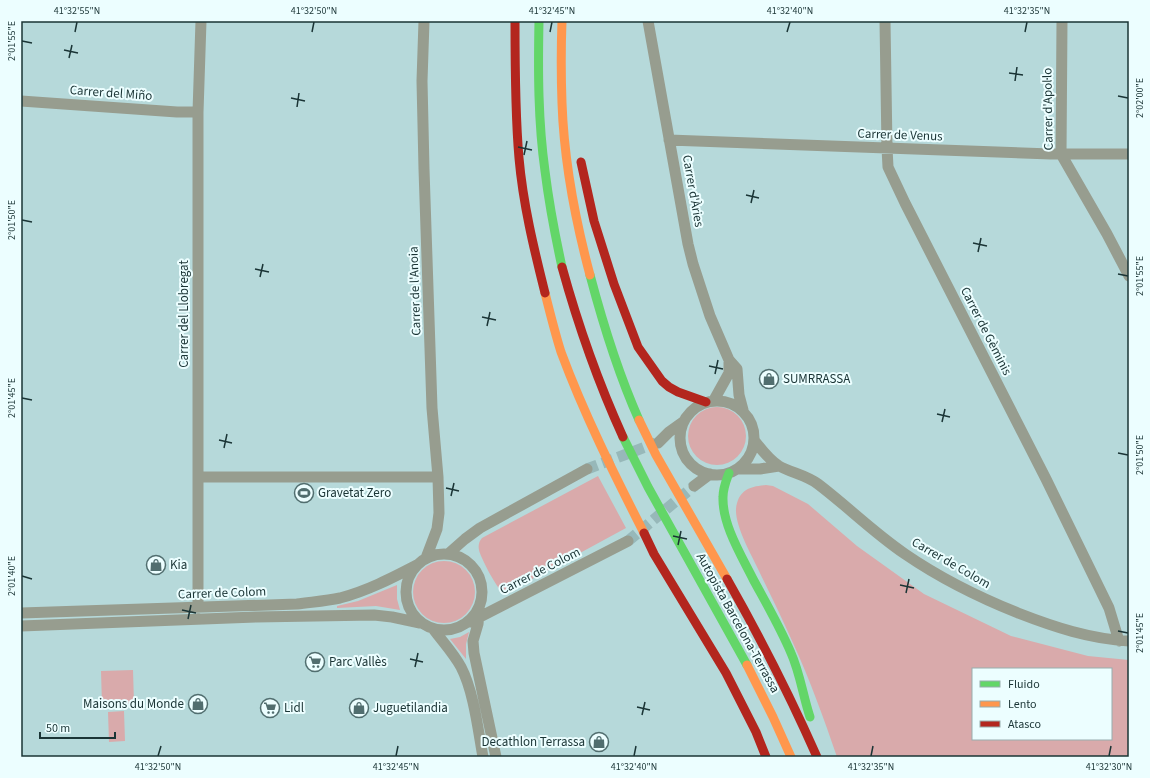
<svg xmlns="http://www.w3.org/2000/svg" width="1150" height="778" viewBox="0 0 1150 778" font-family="'Source Sans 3',sans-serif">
<rect width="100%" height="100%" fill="#b6d9da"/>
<path fill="#d9aaab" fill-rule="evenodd" d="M688 436a29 29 0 1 1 58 0a29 29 0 1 1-58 0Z
M 598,476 L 626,528 L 510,591 C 507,591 504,592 501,590 C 496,587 480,556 479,550 C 478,546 479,541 482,538 Z
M 766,485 L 773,486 L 808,504 L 857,546 L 924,594 L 1011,636 L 1088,656 L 1129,660 L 1129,757 L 837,757 C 824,719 810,680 793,643 C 782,618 770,594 758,569 C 751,554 735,526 736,509 C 738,490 750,486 766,485 ZM 973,669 L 1111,669 L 1111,739 L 973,739 Z
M413 592a31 31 0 1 1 62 0a31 31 0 1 1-62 0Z
M 397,585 L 397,599 L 400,610 L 376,606 L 337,608 L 337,606 L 358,601 Z
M 469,632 L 466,644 L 466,659 L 450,639 L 460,637 Z
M 133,670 L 134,703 L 102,705 L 101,671 Z
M 124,711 L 125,741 L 109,742 L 108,712 Z"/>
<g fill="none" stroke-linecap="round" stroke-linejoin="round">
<path stroke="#97b8b9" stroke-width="11" stroke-dasharray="11 5.5" stroke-linecap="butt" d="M 587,469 L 656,443
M 628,541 L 694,486"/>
<path stroke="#979d8f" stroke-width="11" d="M 424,21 L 422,81 L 424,169 L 432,408 L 438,477 L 439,513 L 437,529 L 426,558
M 648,21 L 688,244 L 693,264 L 710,316 L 729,360 L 737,369 L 739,395 L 743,410
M 885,21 L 887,148 L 888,167 L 905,203 L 1046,479 L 1109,608 L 1119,641
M 1062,21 L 1061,154 L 1107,234 L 1129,276
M 21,101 L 177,112 L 198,112
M 669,140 L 1051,154 L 1129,154
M 714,400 L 729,373 L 729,360
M680 438a37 37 0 1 1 74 0a37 37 0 1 1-74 0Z
M 754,440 C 761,449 769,460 779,466 C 792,473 806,475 818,484 C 847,506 874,533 905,554 C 940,578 978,597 1018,613 C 1054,627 1090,639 1129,641
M 658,443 L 669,432 L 683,422
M 737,469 L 760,469 L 779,466
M 198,477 L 438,477
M 694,486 L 710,474
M406 592a38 38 0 1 1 76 0a38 38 0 1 1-76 0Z
M 448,554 L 465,539 L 480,528 L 587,469
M 198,608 L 198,112 L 201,21
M 21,613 L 297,604 C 311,602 326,601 340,598 C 367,591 392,578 417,565
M 479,613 L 478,624 L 473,641 L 474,653 L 496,757
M 470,622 L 628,541
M 21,626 L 256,617 L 374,615 L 392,617 L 420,623
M 434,630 C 443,642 454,654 461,667 C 474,692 478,730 483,757"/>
<path stroke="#63d668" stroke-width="9" d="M 539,21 C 538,71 538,121 545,171 C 549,203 555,235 562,267
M 590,275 C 603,324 618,373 639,420
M 623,437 L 648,487 L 747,665
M 729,473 C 726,481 723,488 723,497 C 722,524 741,555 753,579 C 766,603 780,627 791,653 C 800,673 803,696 810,717"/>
<path stroke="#ff974d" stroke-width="9" d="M 562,21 C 561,48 561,76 562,103 C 564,161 575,219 590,275
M 545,293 C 550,313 555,333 561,352 C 584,414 614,474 644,533
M 639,420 L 656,455 L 727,579
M 747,665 L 773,717 L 791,757"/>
<path stroke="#b3261e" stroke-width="9" d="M 515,21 C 515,67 515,113 519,158 C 523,204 534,249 545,293
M 581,162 L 594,221 L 614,284 L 638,347 L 662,381 L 669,387 L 678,392 L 706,402
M 562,267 C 578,325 598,382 623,437
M 644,533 L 654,554 L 726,673 L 756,732 L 766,757
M 727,579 C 760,637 790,696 817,757"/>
</g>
<path fill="none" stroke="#1a3435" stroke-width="1.5" d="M 75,32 L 77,22M 312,32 L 314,22M 550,32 L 552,22M 787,32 L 790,22M 1025,32 L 1027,22M 22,41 L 32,43M 64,50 L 78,53M 69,58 L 72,45M 1009,73 L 1023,75M 1015,81 L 1017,67M 1118,96 L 1128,98M 291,98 L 305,101M 297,107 L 299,93M 518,147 L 532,150M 524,155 L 527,141M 746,195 L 759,198M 751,203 L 754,190M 22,220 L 32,222M 973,243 L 987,246M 978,252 L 981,238M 255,269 L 269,272M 1118,274 L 1128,276M 260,277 L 263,264M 482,317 L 496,320M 487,326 L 490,312M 709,366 L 723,369M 715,374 L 718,360M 22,398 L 32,400M 937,414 L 950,417M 942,422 L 945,409M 219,440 L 232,443M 224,448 L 227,434M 1118,453 L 1128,455M 446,488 L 459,491M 451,496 L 454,483M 673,536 L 687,539M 678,545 L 681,531M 22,576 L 32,579M 900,585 L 914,588M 906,593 L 909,579M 182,610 L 196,613M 188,619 L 191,605M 1118,631 L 1128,633M 410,659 L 423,662M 415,667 L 418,653M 637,707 L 650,710M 642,715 L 645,702M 158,756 L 161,746M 396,756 L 398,746M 634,756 L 636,746M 871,756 L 873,746M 1109,756 L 1111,746"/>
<defs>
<symbol id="shop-ring" viewBox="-11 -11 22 22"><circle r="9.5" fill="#ecfeff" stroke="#516e6f" stroke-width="1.5"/><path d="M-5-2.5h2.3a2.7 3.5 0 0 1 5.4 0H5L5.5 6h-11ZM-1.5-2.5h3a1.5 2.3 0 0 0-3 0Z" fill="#516e6f"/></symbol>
<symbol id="stadium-ring" viewBox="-11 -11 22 22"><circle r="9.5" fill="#ecfeff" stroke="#516e6f" stroke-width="1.5"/><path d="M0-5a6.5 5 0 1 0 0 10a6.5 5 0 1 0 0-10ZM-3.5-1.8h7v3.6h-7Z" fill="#516e6f"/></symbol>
<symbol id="supermarket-ring" viewBox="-11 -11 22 22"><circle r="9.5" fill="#ecfeff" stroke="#516e6f" stroke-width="1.5"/><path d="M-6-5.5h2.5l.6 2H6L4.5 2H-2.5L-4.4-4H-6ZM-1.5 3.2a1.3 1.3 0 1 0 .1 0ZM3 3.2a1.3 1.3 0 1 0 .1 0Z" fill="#516e6f"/></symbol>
</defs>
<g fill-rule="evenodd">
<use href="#shop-ring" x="758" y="368" width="22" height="22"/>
<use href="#stadium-ring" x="293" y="482" width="22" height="22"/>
<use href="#shop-ring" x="145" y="554" width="22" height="22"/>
<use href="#supermarket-ring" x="304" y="651" width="22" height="22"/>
<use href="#shop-ring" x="187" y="693" width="22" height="22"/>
<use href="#supermarket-ring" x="259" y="697" width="22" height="22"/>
<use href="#shop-ring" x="348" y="697" width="22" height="22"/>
<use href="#shop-ring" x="588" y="731" width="22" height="22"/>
</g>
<g text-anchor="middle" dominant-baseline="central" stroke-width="4" stroke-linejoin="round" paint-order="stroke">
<g font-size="13" fill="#1a3435" stroke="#ecfeff">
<text transform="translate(111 93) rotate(4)">Carrer del Miño</text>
<text transform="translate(1048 109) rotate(-91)">Carrer d'Apol·lo</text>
<text transform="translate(900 135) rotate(2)">Carrer de Venus</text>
<text transform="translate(693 191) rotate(80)">Carrer d'Àries</text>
<text transform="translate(415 291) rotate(-92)">Carrer de l'Anoia</text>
<text transform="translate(184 314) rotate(-90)">Carrer del Llobregat</text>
<text transform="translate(986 331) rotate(63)">Carrer de Gèminis</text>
<text transform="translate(951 563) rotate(30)">Carrer de Colom</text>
<text transform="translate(540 571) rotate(-27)">Carrer de Colom</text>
<text transform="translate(222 593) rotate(-2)">Carrer de Colom</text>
<text transform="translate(738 623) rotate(61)">Autopista Barcelona-Terrassa</text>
</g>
<g font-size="13" fill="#1a3435" stroke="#ecfeff" text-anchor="start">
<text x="783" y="379">SUMRRASSA</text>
<text x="318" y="493">Gravetat Zero</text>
<text x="170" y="565">Kia</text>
<text x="329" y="662">Parc Vallès</text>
<text x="184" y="704" text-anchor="end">Maisons du Monde</text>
<text x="284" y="708">Lidl</text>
<text x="373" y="708">Juguetilandia</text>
<text x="585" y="742" text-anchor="end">Decathlon Terrassa</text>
</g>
</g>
<rect width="1150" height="778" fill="none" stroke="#ecfeff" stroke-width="44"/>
<rect x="972" y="668" width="140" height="72" fill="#ecfeff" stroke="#98adae"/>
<rect x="980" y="681" width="20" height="6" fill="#63d668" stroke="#98adae"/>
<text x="1008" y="688" font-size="12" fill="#1a3435">Fluido</text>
<rect x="980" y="701" width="20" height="6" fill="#ff974d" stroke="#98adae"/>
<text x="1008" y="708" font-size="12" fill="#1a3435">Lento</text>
<rect x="980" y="721" width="20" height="6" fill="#b3261e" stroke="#98adae"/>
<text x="1008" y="728" font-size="12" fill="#1a3435">Atasco</text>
<path d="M40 732v6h75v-6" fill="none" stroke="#1a3435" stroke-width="2"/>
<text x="46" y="732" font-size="12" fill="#1a3435" stroke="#ecfeff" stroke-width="3" paint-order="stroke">50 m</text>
<rect x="22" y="22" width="1106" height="734" fill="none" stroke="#1a3435" stroke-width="1.5"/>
<g font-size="10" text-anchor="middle" fill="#1a3435">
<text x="77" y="14">41°32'55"N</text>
<text x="314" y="14">41°32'50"N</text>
<text x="552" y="14">41°32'45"N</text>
<text x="790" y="14">41°32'40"N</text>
<text x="1027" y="14">41°32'35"N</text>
<text transform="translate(11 41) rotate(-90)" y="4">2°01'55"E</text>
<text transform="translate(1139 98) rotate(-90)" y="4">2°02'00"E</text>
<text transform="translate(11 220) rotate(-90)" y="4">2°01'50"E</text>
<text transform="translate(1139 276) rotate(-90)" y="4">2°01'55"E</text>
<text transform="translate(11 398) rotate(-90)" y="4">2°01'45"E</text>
<text transform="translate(1139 455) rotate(-90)" y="4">2°01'50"E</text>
<text transform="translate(11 576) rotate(-90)" y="4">2°01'40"E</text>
<text transform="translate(1139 633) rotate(-90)" y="4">2°01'45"E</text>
<text x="158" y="770">41°32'50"N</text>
<text x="396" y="770">41°32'45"N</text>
<text x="634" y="770">41°32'40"N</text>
<text x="871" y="770">41°32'35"N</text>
<text x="1109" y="770">41°32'30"N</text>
</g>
</svg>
